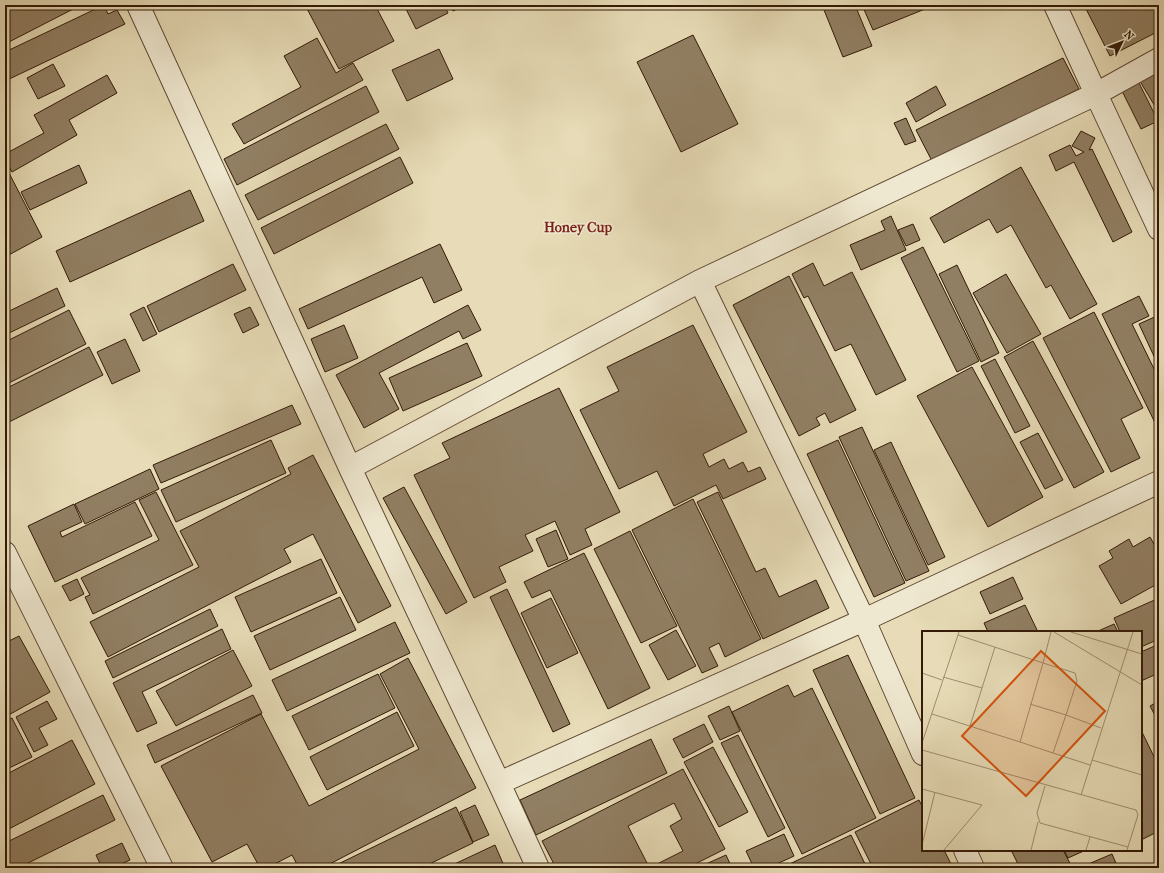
<svg xmlns="http://www.w3.org/2000/svg" width="1164" height="873" viewBox="0 0 1164 873" font-family="'IM FELL French Canon',serif">
<rect width="100%" height="100%" fill="#e7dcb7"/>
<filter id="stains"><feTurbulence type="fractalNoise" baseFrequency=".005" numOctaves="4"/><feColorMatrix values="0 0 0 0 .2 0 0 0 0 .09 0 0 0 0 .02 0 0 0 .5 -.17"/></filter>
<radialGradient id="worn" r=".72"><stop offset=".6" stop-color="#630" stop-opacity="0"/><stop offset="1" stop-color="#630" stop-opacity=".3"/></radialGradient>
<path fill="#917f63" stroke="#331a07" d="M 5,5 L 81,5 L 5,44 Z
M 104,5 L 108,14 L 117,10 L 125,24 L 5,81 L 5,52 Z
M 305,5 L 375,5 L 394,41 L 339,69 Z
M 404,5 L 444,5 L 448,13 L 416,29 Z
M 450,5 L 465,5 L 453,11 Z
M 822,5 L 855,5 L 872,46 L 843,57 Z
M 862,5 L 935,5 L 873,30 Z
M 1084,5 L 1159,5 L 1159,31 L 1110,56 Z
M 693,35 L 738,124 L 681,152 L 637,62 Z
M 317,38 L 336,73 L 353,63 L 363,80 L 244,144 L 232,124 L 301,87 L 284,56 Z
M 439,49 L 453,79 L 407,101 L 392,70 Z
M 1063,58 L 1079,89 L 932,161 L 916,130 Z
M 53,64 L 65,86 L 38,99 L 27,78 Z
M 1159,66 L 1159,113 L 1138,78 Z
M 107,75 L 117,93 L 69,120 L 77,135 L 12,172 L 5,160 L 5,154 L 44,133 L 34,115 Z
M 1136,77 L 1158,121 L 1141,129 L 1119,85 Z
M 366,86 L 379,112 L 237,185 L 224,159 Z
M 936,86 L 946,105 L 916,122 L 906,103 Z
M 906,118 L 916,141 L 905,145 L 894,123 Z
M 386,124 L 399,149 L 258,220 L 245,195 Z
M 1081,131 L 1095,138 L 1089,150 L 1092,149 L 1132,232 L 1113,242 L 1074,162 L 1056,171 L 1049,155 L 1070,145 L 1076,156 L 1084,152 L 1072,146 Z
M 400,157 L 413,183 L 274,254 L 261,228 Z
M 79,165 L 87,183 L 30,210 L 21,192 Z
M 1021,167 L 1097,304 L 1070,319 L 1051,285 L 1046,288 L 1011,225 L 997,233 L 989,219 L 944,243 L 930,218 Z
M 8,171 L 42,237 L 5,257 L 5,173 Z
M 190,190 L 204,221 L 70,282 L 56,251 Z
M 891,216 L 906,250 L 861,270 L 850,245 L 885,230 L 881,221 Z
M 913,224 L 920,240 L 906,246 L 898,230 Z
M 440,244 L 462,290 L 434,303 L 422,277 L 308,329 L 299,309 Z
M 923,247 L 979,361 L 957,372 L 901,258 Z
M 813,263 L 824,286 L 852,272 L 906,380 L 876,395 L 851,344 L 835,351 L 808,296 L 804,298 L 792,274 Z
M 233,264 L 246,290 L 159,332 L 147,306 Z
M 957,265 L 999,353 L 981,362 L 939,274 Z
M 1006,274 L 1041,334 L 1007,353 L 973,293 Z
M 789,276 L 856,410 L 830,423 L 825,413 L 816,418 L 820,425 L 799,436 L 733,305 Z
M 57,288 L 65,306 L 5,335 L 5,313 Z
M 1139,296 L 1149,316 L 1132,324 L 1159,379 L 1159,431 L 1102,314 Z
M 468,305 L 481,330 L 463,339 L 459,331 L 379,373 L 399,409 L 364,428 L 336,375 Z
M 144,307 L 157,334 L 143,341 L 130,314 Z
M 250,307 L 259,325 L 243,333 L 234,314 Z
M 69,310 L 86,344 L 5,385 L 5,342 Z
M 1094,312 L 1143,408 L 1121,419 L 1140,458 L 1111,472 L 1043,338 Z
M 1159,315 L 1159,367 L 1139,324 Z
M 344,325 L 358,358 L 325,372 L 311,339 Z
M 693,325 L 747,432 L 703,454 L 709,467 L 724,459 L 729,469 L 743,462 L 748,472 L 760,467 L 766,479 L 723,499 L 716,485 L 674,506 L 657,471 L 619,489 L 580,410 L 619,391 L 607,367 Z
M 125,339 L 140,371 L 112,384 L 97,352 Z
M 1033,341 L 1104,472 L 1074,488 L 1004,357 Z
M 467,343 L 482,376 L 403,411 L 389,378 Z
M 89,347 L 103,375 L 5,424 L 5,389 Z
M 995,359 L 1030,426 L 1015,433 L 981,366 Z
M 972,367 L 1043,497 L 988,527 L 917,396 Z
M 559,388 L 620,512 L 585,529 L 592,545 L 570,555 L 555,521 L 525,535 L 533,551 L 499,567 L 506,582 L 474,598 L 414,475 L 450,458 L 442,443 Z
M 292,405 L 301,424 L 161,483 L 153,465 Z
M 862,427 L 929,571 L 906,581 L 839,437 Z
M 1038,433 L 1063,480 L 1045,489 L 1020,442 Z
M 271,440 L 286,473 L 176,522 L 161,490 Z
M 838,440 L 905,583 L 874,597 L 807,454 Z
M 891,442 L 945,557 L 928,565 L 874,450 Z
M 313,455 L 391,606 L 358,623 L 313,534 L 284,549 L 291,562 L 108,657 L 90,622 L 199,567 L 180,531 L 291,474 L 288,468 Z
M 150,469 L 159,489 L 85,524 L 75,504 Z
M 404,487 L 467,602 L 446,614 L 383,498 Z
M 156,492 L 193,565 L 93,614 L 85,597 L 90,595 L 81,578 L 159,540 L 139,500 Z
M 718,492 L 756,572 L 765,568 L 779,597 L 816,580 L 829,608 L 763,639 L 697,502 Z
M 693,499 L 761,639 L 725,657 L 719,643 L 709,648 L 718,666 L 702,673 L 632,530 Z
M 135,502 L 152,536 L 55,582 L 28,526 L 74,504 L 82,522 L 60,532 L 62,537 Z
M 556,530 L 568,559 L 548,567 L 536,539 Z
M 630,531 L 677,626 L 641,643 L 594,549 Z
M 1150,537 L 1159,553 L 1159,583 L 1121,604 L 1099,566 L 1113,558 L 1109,551 L 1129,539 L 1133,547 Z
M 584,553 L 650,688 L 608,709 L 550,590 L 532,598 L 524,582 Z
M 321,559 L 337,593 L 251,632 L 235,597 Z
M 1013,577 L 1023,599 L 990,614 L 980,592 Z
M 77,579 L 84,594 L 70,601 L 62,586 Z
M 507,589 L 570,724 L 553,732 L 490,597 Z
M 340,597 L 356,630 L 270,670 L 254,636 Z
M 551,598 L 578,653 L 547,668 L 521,613 Z
M 1159,598 L 1159,639 L 1141,647 L 1141,632 L 1120,632 L 1114,618 Z
M 1025,605 L 1038,632 L 988,632 L 984,623 Z
M 210,609 L 218,626 L 113,678 L 105,661 Z
M 395,622 L 410,653 L 287,711 L 272,680 Z
M 1114,624 L 1118,632 L 1096,632 Z
M 222,629 L 231,649 L 142,692 L 157,723 L 137,732 L 113,683 Z
M 676,630 L 696,666 L 668,680 L 649,645 Z
M 19,636 L 50,692 L 5,717 L 5,643 Z
M 1159,644 L 1159,673 L 1141,681 L 1141,652 Z
M 233,650 L 252,686 L 176,726 L 156,691 Z
M 848,655 L 915,798 L 880,814 L 813,670 Z
M 408,658 L 476,788 L 322,868 L 299,868 L 292,855 L 267,868 L 260,868 L 247,844 L 212,862 L 161,766 L 261,714 L 309,806 L 419,749 L 380,674 Z
M 378,674 L 395,708 L 309,750 L 292,716 Z
M 788,685 L 794,697 L 812,688 L 876,818 L 802,854 L 732,712 Z
M 253,695 L 262,713 L 155,763 L 147,745 Z
M 47,701 L 57,719 L 39,728 L 48,745 L 34,752 L 16,717 Z
M 1159,701 L 1159,723 L 1150,706 Z
M 729,706 L 740,731 L 720,740 L 708,716 Z
M 397,712 L 414,746 L 327,790 L 310,757 Z
M 12,718 L 32,757 L 5,770 L 5,721 Z
M 704,724 L 713,742 L 683,758 L 673,739 Z
M 1141,730 L 1159,767 L 1159,831 L 1141,840 Z
M 738,735 L 785,828 L 768,837 L 721,743 Z
M 651,739 L 667,773 L 536,835 L 520,800 Z
M 72,740 L 95,784 L 5,831 L 5,775 Z
M 713,747 L 748,812 L 719,827 L 684,762 Z
M 683,769 L 725,849 L 687,868 L 649,868 L 683,851 L 670,826 L 682,819 L 674,803 L 628,826 L 647,863 L 638,868 L 556,868 L 542,841 Z
M 103,795 L 115,820 L 18,868 L 5,868 L 5,843 Z
M 919,800 L 923,808 L 923,850 L 944,850 L 953,868 L 873,868 L 855,832 Z
M 475,805 L 489,835 L 473,842 L 460,812 Z
M 456,807 L 473,843 L 421,868 L 335,868 L 334,866 Z
M 784,834 L 794,856 L 768,868 L 754,868 L 746,851 Z
M 851,835 L 867,868 L 781,868 Z
M 122,843 L 130,860 L 112,868 L 102,868 L 96,855 Z
M 495,845 L 505,868 L 446,868 Z
M 1011,850 L 1063,850 L 1072,867 L 1020,868 Z
M 1064,850 L 1086,850 L 1068,858 Z
M 1112,854 L 1118,868 L 1079,868 Z
M 726,855 L 732,868 L 697,868 Z"/>
<g fill="none" stroke-linecap="round" stroke-linejoin="round">
<defs>
<path id="street" d="M 138,5 L 350,468 L 700,281 L 1096,94 L 1055,5
M 1159,59 L 1096,94 L 1159,229
M 700,281 L 864,620 L 1159,482
M 350,468 L 499,783
M 5,553 L 162,868
M 965,850 L 973,868
M 538,868 L 499,783 L 864,620 L 923,754"/>
</defs>
<use href="#street" stroke="#604a33" stroke-width="24"/>
<use href="#street" stroke="#efe8d0" stroke-width="22"/>
</g>
<g text-anchor="middle" dominant-baseline="central" stroke-width="3" stroke-linejoin="round" paint-order="stroke">
<g font-size="14" font-weight="bold" fill="#7a1f14" stroke="#efe8d0">
<text x="578" y="227">Honey Cup</text>
</g>
</g>
<g transform="translate(922 631)">
<rect width="220" height="220" fill="#e7dcb7"/>
<path fill="none" stroke="#9f8e71" stroke-width="1" d="M 132,1 L 220,54M 149,1 L 220,23M 0,42 L 20,49M 21,46 L 60,57 L 73,16M 108,73 L 144,84 L 155,50 L 153,42 L 121,32 L 129,1M 10,83 L 98,111 L 121,32 L 36,4M 48,95 L 60,57M 98,111 L 131,122M 0,112 L 37,1M 0,119 L 214,179 L 216,184 L 205,219M 170,129 L 220,144M 168,134 L 131,122 L 144,84 L 179,97M 123,155 L 115,182 L 118,192 L 206,216M 0,158 L 60,174 L 22,219M 159,164 L 211,1M 0,214 L 13,161M 109,219 L 116,191M 164,219 L 168,206"/>
<path fill="#d6530c" fill-opacity="0.15" stroke="#d6530c" stroke-width="2" d="M 119,20 L 183,80 L 104,165 L 40,105 Z"/>
<rect width="220" height="220" fill="none" stroke="#331a07" stroke-width="2"/>
</g>
<rect width="1164" height="873" fill="none" stroke="#e7dcb7" stroke-width="20"/>
<rect x="6" y="6" width="1152" height="861" fill="none" stroke="#331a07" stroke-width="2"/>
<rect x="10" y="10" width="1144" height="853" fill="none" stroke="#331a07"/>
<g transform="translate(1122 42) rotate(47)" stroke="#efe8d0" stroke-width="3" paint-order="stroke">
<path d="M0-3L7 15L0 10L-7 15Z" fill="#331a07"/>
<text y="-6" font-size="11" font-weight="bold" text-anchor="middle" fill="#331a07">N</text>
</g>
<rect width="100%" height="100%" filter="url(#stains)"/>
<rect width="100%" height="100%" fill="url(#worn)"/>
</svg>
